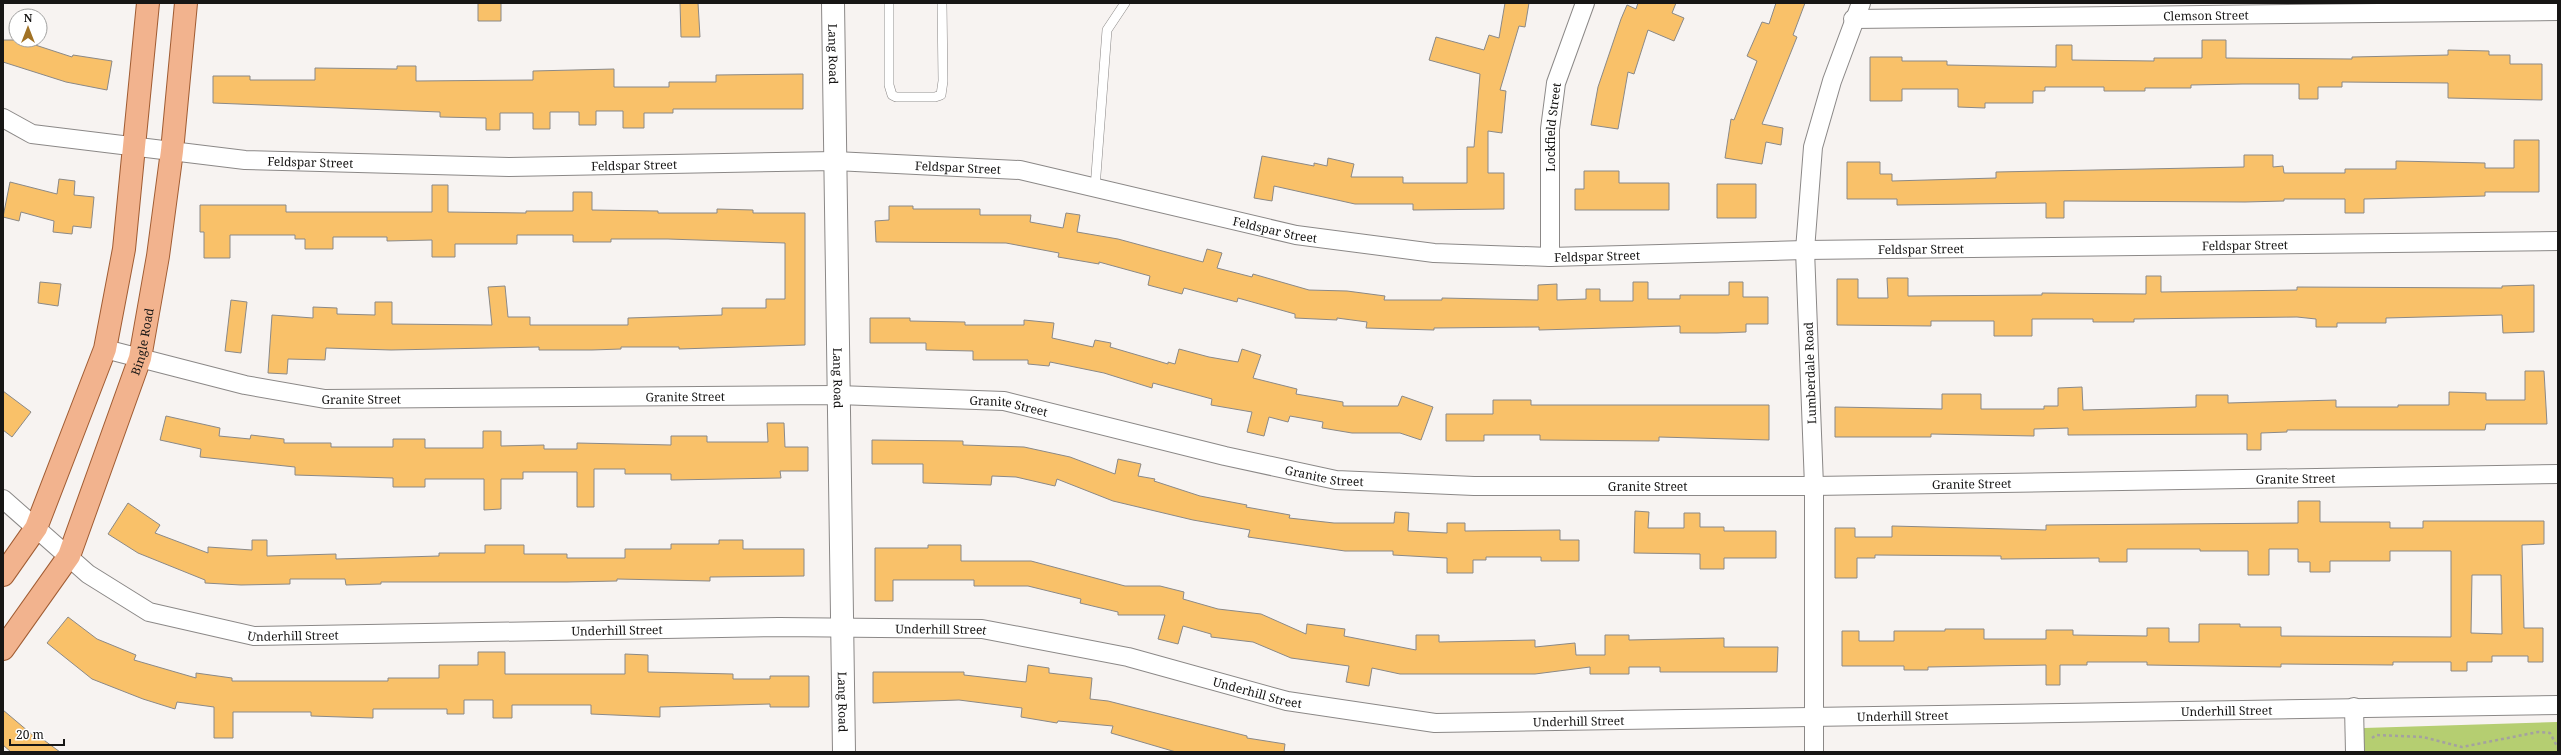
<svg xmlns="http://www.w3.org/2000/svg" width="2561" height="755" viewBox="0 0 2561 755" font-family="'Noto Serif',serif">
<rect width="100%" height="100%" fill="#f7f3f1"/>
<path fill="#b5ce71" d="M 2557,722 L 2558,752 L 2364,752 L 2364,728 Z"/>
<path fill="#f9c169" stroke="#8b8987" fill-rule="evenodd" d="M 478,3 L 501,3 L 501,21 L 478,21 Z
M 680,3 L 698,3 L 700,37 L 681,37 Z
M 1505,3 L 1529,3 L 1525,27 L 1519,26 L 1500,90 L 1506,91 L 1502,133 L 1488,131 L 1488,173 L 1504,173 L 1504,209 L 1413,210 L 1413,204 L 1355,204 L 1274,186 L 1272,201 L 1254,198 L 1262,156 L 1314,166 L 1314,163 L 1327,166 L 1328,158 L 1354,164 L 1351,177 L 1403,177 L 1403,183 L 1467,183 L 1467,147 L 1474,147 L 1480,74 L 1429,60 L 1436,37 L 1484,50 L 1489,35 L 1499,38 Z
M 1638,3 L 1676,3 L 1672,13 L 1684,18 L 1674,41 L 1648,30 L 1634,74 L 1628,72 L 1618,129 L 1591,125 L 1598,87 L 1621,19 L 1627,5 L 1636,9 Z
M 1776,3 L 1805,3 L 1793,35 L 1797,37 L 1762,124 L 1783,128 L 1781,145 L 1766,142 L 1762,164 L 1725,158 L 1731,119 L 1734,120 L 1757,61 L 1747,56 L 1762,22 L 1769,24 Z
M 3,40 L 20,40 L 72,57 L 73,55 L 112,61 L 107,90 L 66,82 L 3,62 Z
M 2202,40 L 2226,40 L 2226,58 L 2352,59 L 2352,57 L 2448,55 L 2448,50 L 2489,51 L 2489,55 L 2510,55 L 2510,64 L 2542,64 L 2542,100 L 2448,98 L 2448,83 L 2342,82 L 2342,87 L 2318,87 L 2318,99 L 2299,99 L 2299,84 L 2242,84 L 2191,85 L 2191,88 L 2145,88 L 2145,91 L 2104,91 L 2104,87 L 2045,87 L 2045,91 L 2033,91 L 2033,103 L 1985,103 L 1985,108 L 1958,107 L 1958,89 L 1902,89 L 1902,101 L 1870,101 L 1870,57 L 1902,57 L 1902,61 L 1947,61 L 1947,65 L 2056,67 L 2056,45 L 2072,45 L 2072,60 L 2154,61 L 2154,58 L 2202,58 Z
M 397,66 L 416,66 L 416,81 L 533,80 L 533,71 L 614,69 L 614,87 L 669,87 L 669,82 L 716,82 L 716,75 L 803,74 L 803,109 L 673,109 L 673,113 L 644,113 L 644,128 L 623,128 L 623,111 L 596,111 L 596,125 L 579,125 L 579,112 L 550,112 L 550,129 L 533,129 L 533,113 L 500,113 L 500,130 L 486,130 L 486,118 L 440,117 L 440,112 L 213,103 L 213,76 L 250,76 L 250,80 L 315,80 L 315,68 L 397,69 Z
M 2514,140 L 2539,140 L 2539,192 L 2485,192 L 2485,196 L 2364,199 L 2364,213 L 2345,213 L 2345,199 L 2284,199 L 2284,201 L 2245,202 L 2064,201 L 2064,218 L 2046,218 L 2046,203 L 1897,205 L 1897,199 L 1847,199 L 1847,162 L 1880,162 L 1880,174 L 1892,174 L 1892,181 L 1996,178 L 1996,172 L 2244,167 L 2244,155 L 2273,155 L 2273,167 L 2283,166 L 2284,173 L 2345,173 L 2345,169 L 2396,169 L 2396,161 L 2485,163 L 2485,168 L 2514,168 Z
M 1584,171 L 1619,171 L 1619,183 L 1669,183 L 1669,210 L 1575,210 L 1575,189 L 1584,189 Z
M 59,179 L 75,181 L 74,195 L 94,197 L 91,228 L 73,226 L 72,234 L 53,232 L 54,221 L 21,212 L 19,221 L 3,217 L 10,182 L 57,194 Z
M 1717,184 L 1756,184 L 1756,218 L 1717,218 Z
M 432,185 L 448,185 L 448,212 L 526,213 L 526,211 L 573,211 L 573,192 L 592,192 L 592,210 L 658,211 L 658,213 L 717,213 L 717,209 L 753,210 L 753,213 L 805,213 L 805,345 L 679,349 L 679,347 L 621,347 L 621,349 L 592,350 L 539,350 L 539,347 L 391,350 L 326,348 L 325,360 L 288,359 L 287,374 L 268,373 L 272,315 L 313,318 L 313,307 L 337,308 L 337,314 L 375,315 L 375,302 L 392,302 L 392,324 L 492,325 L 488,287 L 505,286 L 508,317 L 530,317 L 530,325 L 628,325 L 628,318 L 722,315 L 722,308 L 766,308 L 766,299 L 785,299 L 785,243 L 668,239 L 611,239 L 611,242 L 573,242 L 573,235 L 517,235 L 517,244 L 455,244 L 455,257 L 432,257 L 432,240 L 387,241 L 387,237 L 333,237 L 333,249 L 305,249 L 305,239 L 295,239 L 295,235 L 230,235 L 230,258 L 204,258 L 204,232 L 200,232 L 200,205 L 286,205 L 286,212 L 432,212 Z
M 889,206 L 913,206 L 913,209 L 980,209 L 980,215 L 1031,215 L 1030,222 L 1063,228 L 1066,213 L 1080,215 L 1077,232 L 1118,239 L 1203,262 L 1207,249 L 1222,253 L 1217,268 L 1252,277 L 1253,274 L 1309,290 L 1347,291 L 1385,296 L 1384,300 L 1442,300 L 1442,298 L 1538,300 L 1538,285 L 1557,284 L 1557,300 L 1586,299 L 1586,289 L 1600,289 L 1600,301 L 1633,301 L 1633,282 L 1648,282 L 1648,299 L 1680,299 L 1680,295 L 1729,295 L 1729,282 L 1743,282 L 1743,297 L 1768,297 L 1768,324 L 1746,324 L 1746,332 L 1717,333 L 1680,333 L 1680,326 L 1539,330 L 1539,327 L 1434,328 L 1434,330 L 1366,328 L 1367,322 L 1337,318 L 1337,320 L 1295,318 L 1295,314 L 1238,298 L 1237,302 L 1184,288 L 1182,294 L 1148,285 L 1150,276 L 1099,262 L 1099,264 L 1058,257 L 1059,253 L 1006,243 L 876,242 L 875,221 L 889,220 Z
M 2146,276 L 2161,276 L 2161,292 L 2297,290 L 2297,287 L 2502,288 L 2502,286 L 2534,285 L 2534,332 L 2503,333 L 2502,315 L 2386,318 L 2386,323 L 2337,323 L 2337,327 L 2316,327 L 2316,319 L 2297,317 L 2134,319 L 2134,322 L 2093,322 L 2093,319 L 2032,319 L 2032,336 L 1994,336 L 1994,321 L 1931,321 L 1931,326 L 1837,325 L 1837,279 L 1858,279 L 1858,298 L 1888,298 L 1887,278 L 1908,278 L 1908,296 L 2042,295 L 2042,293 L 2146,294 Z
M 40,282 L 61,284 L 58,306 L 38,303 Z
M 231,300 L 247,302 L 241,353 L 225,351 Z
M 870,318 L 910,318 L 910,321 L 965,322 L 965,325 L 1024,325 L 1024,320 L 1054,323 L 1052,338 L 1093,347 L 1095,340 L 1111,343 L 1110,347 L 1168,364 L 1168,362 L 1175,364 L 1179,349 L 1209,357 L 1238,362 L 1242,349 L 1261,355 L 1253,378 L 1297,389 L 1296,394 L 1343,402 L 1343,406 L 1398,406 L 1402,396 L 1433,407 L 1421,440 L 1400,433 L 1352,433 L 1322,428 L 1323,422 L 1290,416 L 1288,422 L 1269,417 L 1264,436 L 1247,432 L 1252,412 L 1211,405 L 1212,399 L 1153,383 L 1152,388 L 1104,373 L 1050,362 L 1049,366 L 1028,364 L 1028,360 L 973,360 L 973,351 L 926,350 L 926,343 L 870,343 Z
M 2525,371 L 2544,371 L 2547,424 L 2486,424 L 2485,430 L 2287,430 L 2287,432 L 2261,433 L 2261,450 L 2247,450 L 2247,434 L 2068,435 L 2068,428 L 2034,429 L 2034,436 L 1931,434 L 1931,437 L 1835,437 L 1835,407 L 1942,409 L 1942,394 L 1981,394 L 1981,409 L 2044,409 L 2044,406 L 2058,406 L 2058,388 L 2082,387 L 2083,410 L 2196,407 L 2196,395 L 2228,395 L 2228,403 L 2336,400 L 2336,407 L 2398,407 L 2398,405 L 2449,405 L 2449,392 L 2486,393 L 2486,400 L 2525,400 Z
M 3,391 L 31,412 L 12,437 L 3,430 Z
M 1493,400 L 1531,400 L 1531,405 L 1769,405 L 1769,440 L 1659,437 L 1659,441 L 1540,440 L 1540,435 L 1484,435 L 1484,441 L 1446,441 L 1446,414 L 1493,414 Z
M 166,416 L 220,428 L 219,436 L 250,439 L 251,435 L 284,439 L 284,443 L 331,443 L 331,447 L 393,447 L 393,439 L 425,439 L 425,448 L 483,448 L 483,431 L 501,431 L 501,446 L 544,445 L 544,449 L 577,449 L 577,443 L 671,445 L 671,436 L 707,436 L 707,442 L 768,442 L 767,423 L 784,423 L 785,447 L 808,447 L 808,471 L 780,471 L 781,478 L 671,480 L 671,474 L 625,474 L 625,469 L 594,469 L 594,507 L 577,507 L 577,472 L 523,472 L 523,479 L 501,479 L 501,509 L 484,510 L 484,479 L 425,479 L 425,487 L 393,487 L 393,478 L 295,475 L 295,467 L 200,457 L 201,449 L 160,440 Z
M 872,440 L 963,441 L 963,445 L 1024,447 L 1070,457 L 1115,474 L 1118,459 L 1141,464 L 1138,476 L 1155,479 L 1154,481 L 1200,496 L 1247,505 L 1246,507 L 1290,515 L 1289,518 L 1334,523 L 1394,523 L 1395,512 L 1409,513 L 1408,531 L 1447,533 L 1447,523 L 1465,523 L 1465,531 L 1560,530 L 1560,540 L 1579,540 L 1579,561 L 1541,561 L 1541,557 L 1486,557 L 1486,560 L 1473,560 L 1473,573 L 1447,573 L 1447,558 L 1393,555 L 1393,551 L 1345,551 L 1248,537 L 1250,530 L 1193,520 L 1113,501 L 1057,479 L 1055,486 L 1016,477 L 992,476 L 991,485 L 923,483 L 923,464 L 872,464 Z
M 2298,501 L 2320,501 L 2320,522 L 2390,522 L 2390,528 L 2423,528 L 2423,521 L 2544,521 L 2544,544 L 2522,545 L 2524,628 L 2543,628 L 2543,662 L 2528,662 L 2528,656 L 2492,656 L 2492,662 L 2467,662 L 2467,671 L 2451,671 L 2451,662 L 2393,662 L 2393,665 L 2281,664 L 2281,667 L 2147,665 L 2147,662 L 2087,662 L 2087,665 L 2060,665 L 2060,685 L 2046,685 L 2046,665 L 1928,667 L 1928,670 L 1904,670 L 1904,666 L 1842,666 L 1842,631 L 1859,631 L 1859,641 L 1894,641 L 1894,631 L 1945,631 L 1945,629 L 1984,629 L 1984,639 L 2046,639 L 2046,630 L 2073,630 L 2073,635 L 2147,636 L 2147,628 L 2169,628 L 2169,642 L 2199,642 L 2199,624 L 2240,624 L 2240,627 L 2281,627 L 2281,636 L 2451,637 L 2451,551 L 2390,551 L 2390,561 L 2330,561 L 2330,572 L 2310,572 L 2310,562 L 2298,562 L 2298,549 L 2269,549 L 2269,575 L 2248,575 L 2248,551 L 2200,551 L 2200,549 L 2127,549 L 2127,562 L 2099,562 L 2099,558 L 2001,559 L 2001,556 L 1875,555 L 1875,558 L 1857,558 L 1857,578 L 1835,578 L 1835,528 L 1855,528 L 1855,537 L 1892,537 L 1892,526 L 2046,530 L 2046,525 L 2298,523 ZM 2472,575 L 2501,575 L 2502,634 L 2471,633 Z
M 128,503 L 160,525 L 155,533 L 208,553 L 208,547 L 252,550 L 252,540 L 267,540 L 267,556 L 336,554 L 336,559 L 439,556 L 439,553 L 485,553 L 485,545 L 524,545 L 524,554 L 567,554 L 567,558 L 625,558 L 625,549 L 671,549 L 671,544 L 719,544 L 719,540 L 743,540 L 743,549 L 804,549 L 804,576 L 710,577 L 710,581 L 617,579 L 617,581 L 567,582 L 381,582 L 381,584 L 346,585 L 345,579 L 290,579 L 290,584 L 241,585 L 205,583 L 205,580 L 138,553 L 108,534 Z
M 1635,511 L 1649,512 L 1648,528 L 1684,528 L 1684,513 L 1700,513 L 1700,527 L 1724,527 L 1724,531 L 1776,531 L 1776,558 L 1724,558 L 1724,569 L 1700,569 L 1700,554 L 1634,553 Z
M 928,545 L 961,545 L 961,561 L 1031,561 L 1125,586 L 1160,586 L 1184,592 L 1183,599 L 1218,609 L 1261,614 L 1306,634 L 1307,624 L 1345,629 L 1344,636 L 1416,650 L 1416,635 L 1439,635 L 1439,642 L 1535,640 L 1535,647 L 1575,643 L 1576,655 L 1605,655 L 1605,635 L 1629,635 L 1629,640 L 1724,638 L 1724,647 L 1778,647 L 1777,672 L 1660,672 L 1660,667 L 1629,667 L 1629,674 L 1590,674 L 1590,667 L 1535,674 L 1400,674 L 1372,668 L 1369,686 L 1346,682 L 1349,666 L 1291,658 L 1253,642 L 1211,637 L 1211,634 L 1183,626 L 1178,644 L 1158,639 L 1165,615 L 1118,615 L 1118,612 L 1080,603 L 1081,599 L 1028,586 L 974,586 L 974,580 L 893,580 L 893,601 L 875,601 L 875,548 L 928,548 Z
M 68,617 L 97,639 L 136,655 L 134,660 L 196,678 L 196,673 L 232,678 L 232,681 L 388,681 L 388,678 L 439,678 L 439,665 L 478,665 L 478,652 L 505,652 L 505,674 L 625,674 L 625,654 L 648,655 L 648,672 L 733,674 L 733,679 L 770,679 L 770,676 L 809,676 L 809,707 L 770,707 L 770,704 L 660,707 L 660,717 L 591,714 L 591,705 L 512,705 L 512,718 L 493,718 L 493,700 L 464,700 L 464,714 L 447,714 L 447,709 L 373,709 L 373,718 L 311,716 L 311,712 L 233,712 L 233,738 L 214,738 L 214,707 L 177,702 L 175,709 L 143,699 L 92,679 L 47,643 Z
M 1028,665 L 1049,668 L 1049,673 L 1092,678 L 1090,699 L 1108,701 L 1247,736 L 1247,738 L 1285,744 L 1284,752 L 1176,752 L 1111,733 L 1113,726 L 1058,721 L 1057,723 L 1021,717 L 1022,708 L 959,700 L 873,703 L 873,672 L 964,672 L 964,675 L 1026,682 Z
M 3,710 L 35,737 L 37,735 L 60,752 L 11,752 L 3,745 Z"/>
<g fill="none" stroke-linecap="round" stroke-linejoin="round">
<defs>
<path id="service" d="M 889,3 L 889,85 L 892,95 L 896,97 L 935,97 L 941,95 L 943,81 L 942,3
M 1095,188 L 1107,30 L 1125,3"/>
<g id="minor">
<path id="s1" d="M 1853,19 L 2558,11"/>
<path id="s2" d="M 3,118 L 32,134 L 245,160 L 509,167 L 835,161 L 1020,170 L 1296,235 L 1434,253 L 1550,257 L 1805,250 L 2558,241"/>
<path id="s3" d="M 1550,257 L 1550,129 L 1556,83 L 1585,3"/>
<path id="s4" d="M 105,349 L 245,385 L 325,399 L 838,395 L 1004,401 L 1225,456 L 1336,480 L 1474,486 L 1814,486 L 2558,474"/>
<path id="s5" d="M 3,499 L 88,574 L 149,612 L 254,636 L 779,627 L 982,629 L 1128,657 L 1287,701 L 1435,723 L 2558,705"/>
<path d="M 2354,707 L 2355,752"/>
<path d="M 1814,752 L 1814,486 L 1805,250 L 1813,147 L 1832,81 L 1861,3"/>
</g>
<g id="tertiary">
<path id="s6" d="M 833,3 L 844,752"/>
</g>
<g id="primary">
<path d="M 3,575 L 36,528 L 105,349 L 124,249 L 148,3"/>
<path id="s7" d="M 3,649 L 69,556 L 140,358 L 158,256 L 172,151 L 186,3"/>
</g>
</defs>
<use href="#service" stroke="#8b8887" stroke-width="10"/>
<use href="#minor" stroke="#8b8887" stroke-width="20"/>
<use href="#tertiary" stroke="#8b8887" stroke-width="24"/>
<use href="#primary" stroke="#a05c33" stroke-width="24"/>
<path stroke="#a4a1a0" stroke-width="2.5" stroke-dasharray="3 3" stroke-linecap="butt" d="M 2372,738 L 2376,735 L 2423,737 L 2462,747 L 2538,732 L 2550,733 L 2558,748"/>
<use href="#service" stroke="#fff" stroke-width="9"/>
<use href="#minor" stroke="#fff" stroke-width="18"/>
<use href="#tertiary" stroke="#fff" stroke-width="22"/>
<use href="#primary" stroke="#f2b38e" stroke-width="22"/>
</g>
<g text-anchor="middle" dominant-baseline="central" stroke-width="4" stroke-linejoin="round" paint-order="stroke">
<g font-size="12" fill="#171615" stroke="#fff">
<text stroke="none"><textPath href="#s1" startOffset="353">Clemson Street</textPath></text>
<text stroke="none"><textPath href="#s6" startOffset="51">Lang Road</textPath></text>
<text stroke="none"><textPath href="#s3" startOffset="130">Lockfield Street</textPath></text>
<text stroke="none"><textPath href="#s2" startOffset="313">Feldspar Street</textPath></text>
<text stroke="none"><textPath href="#s2" startOffset="637">Feldspar Street</textPath></text>
<text stroke="none"><textPath href="#s2" startOffset="961">Feldspar Street</textPath></text>
<text stroke="none"><textPath href="#s2" startOffset="1285">Feldspar Street</textPath></text>
<text stroke="none"><textPath href="#s2" startOffset="2257">Feldspar Street</textPath></text>
<text stroke="none"><textPath href="#s2" startOffset="1933">Feldspar Street</textPath></text>
<text stroke="none"><textPath href="#s2" startOffset="1609">Feldspar Street</textPath></text>
<text stroke="none"><textPath href="#s7" startOffset="341">Bingle Road</textPath></text>
<text transform="translate(1810 373) rotate(-92)">Lumberdale Road</text>
<text stroke="none"><textPath href="#s6" startOffset="375">Lang Road</textPath></text>
<text stroke="none"><textPath href="#s4" startOffset="586">Granite Street</textPath></text>
<text stroke="none"><textPath href="#s4" startOffset="262">Granite Street</textPath></text>
<text stroke="none"><textPath href="#s4" startOffset="910">Granite Street</textPath></text>
<text stroke="none"><textPath href="#s4" startOffset="1234">Granite Street</textPath></text>
<text stroke="none"><textPath href="#s4" startOffset="2206">Granite Street</textPath></text>
<text stroke="none"><textPath href="#s4" startOffset="1882">Granite Street</textPath></text>
<text stroke="none"><textPath href="#s4" startOffset="1558">Granite Street</textPath></text>
<text stroke="none"><textPath href="#s5" startOffset="656">Underhill Street</textPath></text>
<text stroke="none"><textPath href="#s5" startOffset="980">Underhill Street</textPath></text>
<text stroke="none"><textPath href="#s5" startOffset="332">Underhill Street</textPath></text>
<text stroke="none"><textPath href="#s5" startOffset="1304">Underhill Street</textPath></text>
<text stroke="none"><textPath href="#s6" startOffset="699">Lang Road</textPath></text>
<text stroke="none"><textPath href="#s5" startOffset="2276">Underhill Street</textPath></text>
<text stroke="none"><textPath href="#s5" startOffset="1952">Underhill Street</textPath></text>
<text stroke="none"><textPath href="#s5" startOffset="1628">Underhill Street</textPath></text>
</g>
</g>
<rect width="2561" height="755" fill="none" stroke="#171615" stroke-width="8"/>
<g transform="translate(28 28)"><circle r="19" fill="#ffffff" stroke="#a2a2a1"/>
<path d="M0-3L7 15L0 10L-7 15Z" fill="#a17225"/>
<text y="-6" font-size="11" font-weight="bold" text-anchor="middle" fill="#171615">N</text>
</g>
<path d="M10 739v6h54v-6" fill="none" stroke="#171615" stroke-width="2"/>
<text x="16" y="739" font-size="12" fill="#171615" stroke="#ffffff" stroke-width="3" paint-order="stroke">20 m</text>
</svg>
